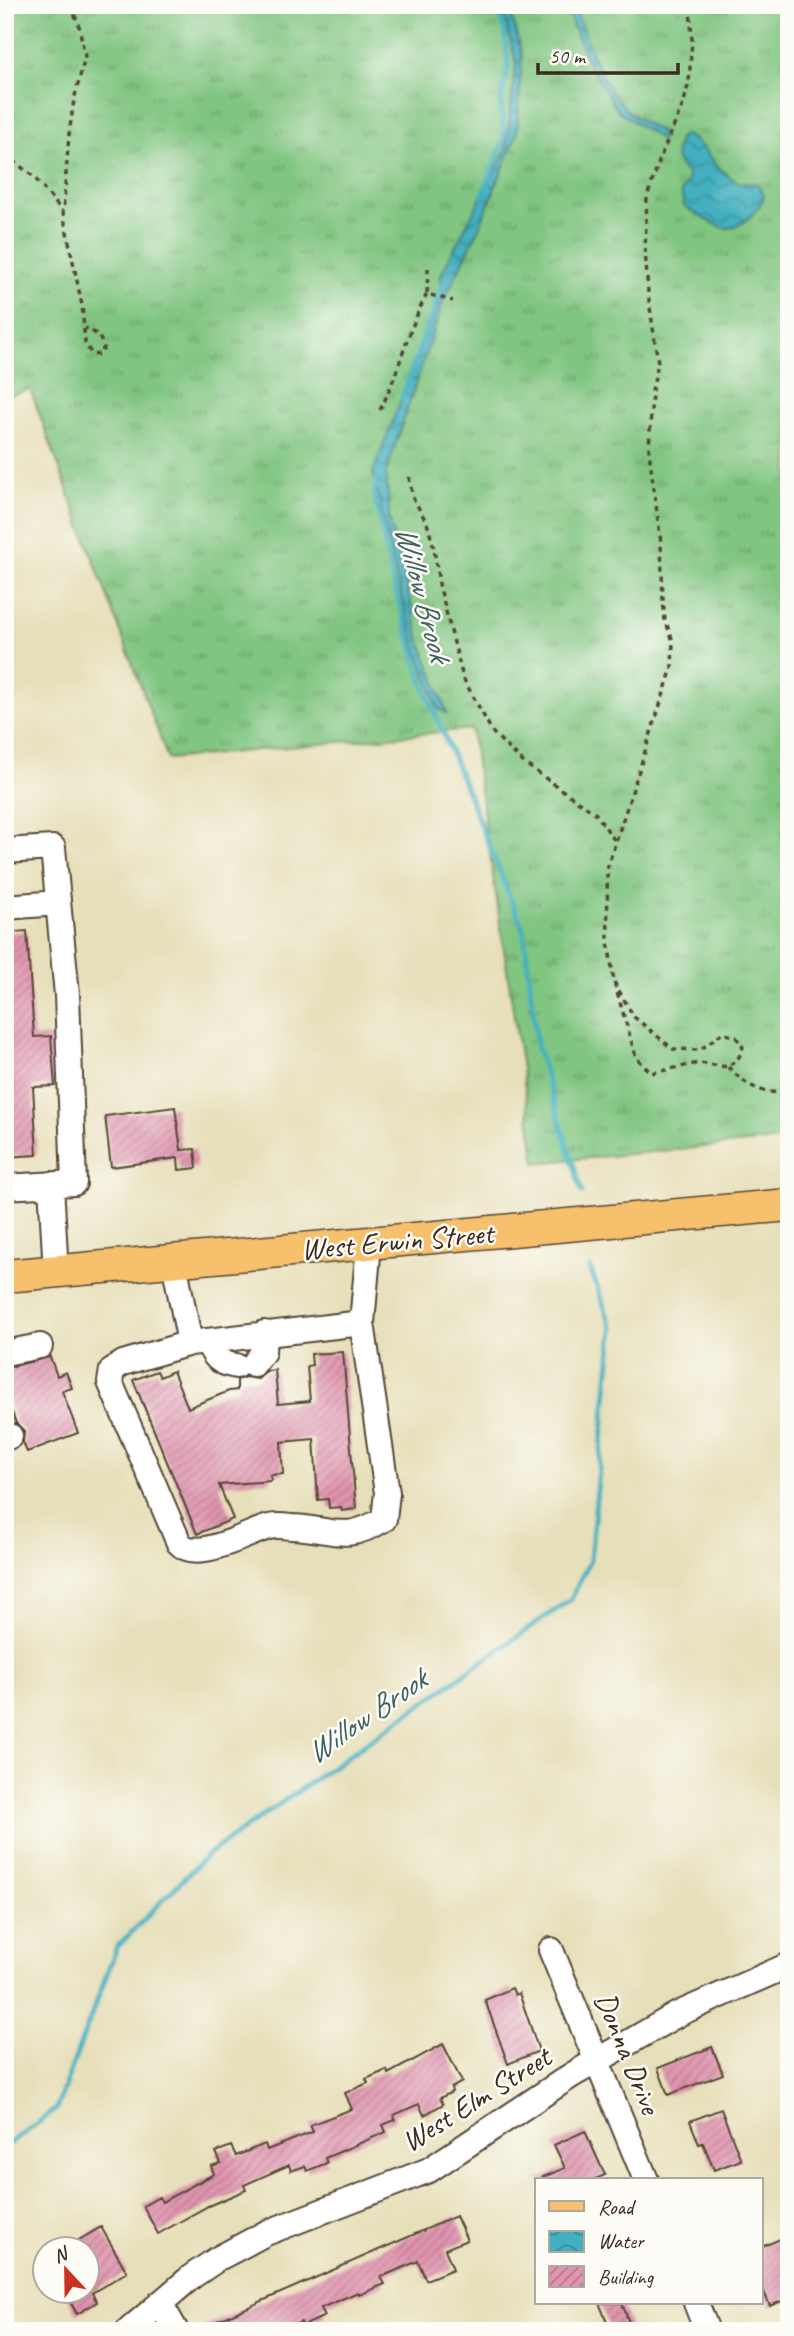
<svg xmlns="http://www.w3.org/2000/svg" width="794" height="2336" viewBox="0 0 794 2336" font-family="Caveat,sans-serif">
<defs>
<pattern id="grass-tufts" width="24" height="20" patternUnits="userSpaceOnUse" patternTransform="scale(1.75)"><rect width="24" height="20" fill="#80c580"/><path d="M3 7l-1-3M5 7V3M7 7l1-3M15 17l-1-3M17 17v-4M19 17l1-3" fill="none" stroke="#6aa068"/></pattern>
<pattern id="water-waves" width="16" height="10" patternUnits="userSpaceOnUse" patternTransform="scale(1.75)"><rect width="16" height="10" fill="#42b0c0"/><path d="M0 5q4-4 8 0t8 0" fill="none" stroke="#388f9b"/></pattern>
<pattern id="building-hatch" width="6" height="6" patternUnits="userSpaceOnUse" patternTransform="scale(1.75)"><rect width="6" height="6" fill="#e094af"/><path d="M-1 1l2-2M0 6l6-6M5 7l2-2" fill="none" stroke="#b7798e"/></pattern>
</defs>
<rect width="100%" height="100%" fill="#fdfcf7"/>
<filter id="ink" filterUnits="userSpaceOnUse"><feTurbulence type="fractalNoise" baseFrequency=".0143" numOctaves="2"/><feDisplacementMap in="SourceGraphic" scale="14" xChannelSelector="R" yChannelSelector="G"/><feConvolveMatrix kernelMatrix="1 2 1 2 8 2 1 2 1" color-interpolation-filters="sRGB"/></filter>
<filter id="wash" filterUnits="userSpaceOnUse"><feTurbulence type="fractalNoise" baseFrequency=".00686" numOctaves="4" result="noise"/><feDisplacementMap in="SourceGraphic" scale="28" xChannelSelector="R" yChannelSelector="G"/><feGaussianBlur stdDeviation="1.57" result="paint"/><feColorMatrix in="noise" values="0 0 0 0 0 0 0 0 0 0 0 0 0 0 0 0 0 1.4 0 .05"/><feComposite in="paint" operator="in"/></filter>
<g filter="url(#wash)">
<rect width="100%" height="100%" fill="#e7dfb9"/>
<path fill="url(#grass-tufts)" stroke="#5e784f" stroke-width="2" d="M 5,5 L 789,5 L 789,1139 L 536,1163 L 471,729 L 168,759 L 30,389 L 5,397 Z"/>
<path fill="url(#water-waves)" stroke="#3e6d6f" stroke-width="2" d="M 502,5 L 509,5 L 522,56 L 517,134 L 475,237 L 443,302 L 386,473 L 390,522 L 420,640 L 447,713 L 438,709 L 416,647 L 396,576 L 373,472 L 438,304 L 441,274 L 506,150 L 516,63 Z
M 565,5 L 574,5 C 586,39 602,92 632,114 C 642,122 654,127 664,134 L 661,140 L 618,111 L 590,67 Z
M 685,135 C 707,144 714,170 736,181 C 742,184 751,183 758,184 L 764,196 C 759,210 744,226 728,228 C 719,229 691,211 684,206 L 681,192 L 688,181 L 687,173 C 672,159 674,155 680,137 Z"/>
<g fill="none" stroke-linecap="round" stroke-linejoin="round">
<path stroke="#42b0c0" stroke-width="5" d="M 482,196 L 504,140 L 501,99 L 508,67 L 505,31 L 496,5
M 402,397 L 441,288
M 377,480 L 374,492 L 392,577 L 422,681 L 524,931 L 537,1047 L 582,1192
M 5,2147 L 56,2109 L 117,1947 L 207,1855 L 571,1599 L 590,1560 L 613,1330 L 590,1268"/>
</g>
<g id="blocks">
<path fill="url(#building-hatch)" d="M 27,931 L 34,1037 L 51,1036 L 55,1086 L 33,1087 L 37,1155 L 5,1157 L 5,933 Z
M 175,1107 L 181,1150 L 195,1149 L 197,1168 L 179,1170 L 178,1158 L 111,1167 L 105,1116 Z
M 343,1352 L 356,1509 L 342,1511 L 341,1507 L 329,1508 L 328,1499 L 318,1500 L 314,1439 L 281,1442 L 283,1474 L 270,1475 L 271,1481 L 219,1485 L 233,1519 L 197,1534 L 133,1380 L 157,1371 L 160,1377 L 173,1371 L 188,1408 L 229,1391 L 237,1390 L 237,1380 L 245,1377 L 258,1379 L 267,1371 L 275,1370 L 278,1404 L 310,1401 L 307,1366 L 312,1365 L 311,1354 Z
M 50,1357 L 57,1376 L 66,1372 L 72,1388 L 62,1391 L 78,1433 L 27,1452 L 23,1442 L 24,1431 L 16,1423 L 5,1393 L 5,1368 Z
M 512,1988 L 515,1995 L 519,1993 L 539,2051 L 508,2064 L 485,2000 Z
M 443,2044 L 462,2082 L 451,2088 L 452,2092 L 440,2098 L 443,2104 L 424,2115 L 419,2104 L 394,2115 L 395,2120 L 383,2125 L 386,2132 L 325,2158 L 327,2163 L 307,2171 L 305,2166 L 291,2171 L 289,2165 L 244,2185 L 246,2190 L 208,2206 L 158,2234 L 143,2206 L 159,2197 L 162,2202 L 214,2174 L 211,2166 L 221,2163 L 216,2152 L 231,2146 L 236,2156 L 265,2144 L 267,2150 L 313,2132 L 310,2125 L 352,2109 L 345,2093 L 368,2083 L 366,2079 L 387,2070 L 388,2074 Z
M 712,2047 L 723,2074 L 668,2095 L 658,2068 Z
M 721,2109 L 741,2160 L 714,2170 L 703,2143 L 699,2144 L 690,2121 Z
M 585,2131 L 605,2175 L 593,2180 L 536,2180 L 565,2168 L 554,2145 Z
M 456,2216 L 467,2240 L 445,2249 L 453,2269 L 426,2280 L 418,2261 L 381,2277 L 385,2284 L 359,2295 L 358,2292 L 321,2308 L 325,2316 L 303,2326 L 301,2322 L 280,2331 L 194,2331 Z
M 101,2227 L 127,2272 L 92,2293 L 97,2302 L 77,2314 L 64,2291 L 88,2291 L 88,2249 L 64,2249 Z
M 783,2238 L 789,2250 L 789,2298 L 770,2306 L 761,2285 L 761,2247 Z
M 599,2303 L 622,2303 L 632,2331 L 611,2331 Z"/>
</g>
</g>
<g filter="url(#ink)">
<use href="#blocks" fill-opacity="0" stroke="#554535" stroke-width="2"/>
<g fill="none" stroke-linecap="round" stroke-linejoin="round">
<defs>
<path id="minor" d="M 5,851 L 53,848 L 67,995 L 74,1183 L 5,1187
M 5,907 L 58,903
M 51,1184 L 56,1273
M 174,1262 L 190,1343 L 123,1363 L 112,1370 L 110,1382 L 179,1543 C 197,1563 247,1533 269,1527 C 276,1525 284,1526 291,1527 C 332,1528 344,1544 384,1519 L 387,1493 L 362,1323 L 190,1343
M 362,1323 L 369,1244
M 207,1341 C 214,1357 218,1363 236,1366
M 5,1353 L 40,1346
M 253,1365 L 263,1352 L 264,1333
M 5,1438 L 10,1436
M 551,1950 L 646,2180
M 160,2303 L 176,2331
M 696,2303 L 707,2331
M 128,2331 L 191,2277 L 219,2258 L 266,2233 L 429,2170 L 572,2075 L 678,2014 L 789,1965"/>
<path id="major" d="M 5,1276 L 789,1205"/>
</defs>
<use href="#minor" stroke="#554535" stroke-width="28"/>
<use href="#major" stroke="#554535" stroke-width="35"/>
<path stroke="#554535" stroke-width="3.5" stroke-dasharray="5 5" stroke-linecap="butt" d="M 71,5 L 79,26 L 85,57 L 74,100 L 69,134 L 63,213 L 82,305 L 85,343 L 92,355 L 101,354 L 104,347 C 100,336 95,332 85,328
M 5,154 L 34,177 L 62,211
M 428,268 L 427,294 L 453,301
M 380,410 C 399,373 407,331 427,294
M 409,477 L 413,498 L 427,523 L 434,548 L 439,584 L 463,678 L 493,733 L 524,763 L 596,814 L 615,841
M 614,982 L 634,1017 L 673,1049 L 700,1050 L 722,1033 L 736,1037 L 743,1047 L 739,1057 L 728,1067 L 699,1063 L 651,1073 L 636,1057 L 614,982 L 608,941 L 607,869 L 672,668 L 673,641 L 665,620 L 663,600 L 661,543 L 649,451 L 652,391 L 658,363 L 648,293 L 645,248 L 647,197 L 661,156 L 684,102 L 689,81 L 692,40 L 690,5
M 728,1067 C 744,1084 765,1098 789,1090"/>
<use href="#minor" stroke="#fff" stroke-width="24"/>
<use href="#major" stroke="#f7c06c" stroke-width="32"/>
</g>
</g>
<g text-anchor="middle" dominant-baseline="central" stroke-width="5" stroke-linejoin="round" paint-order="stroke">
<g font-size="30" fill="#3b2a1e" stroke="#fdfcf7">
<text transform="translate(397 1241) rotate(-5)">West Erwin Street</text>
<text transform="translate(628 2053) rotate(68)">Donna Drive</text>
<text transform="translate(476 2099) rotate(-32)">West Elm Street</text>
</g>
<g font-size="32" font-style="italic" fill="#3e605f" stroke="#fdfcf7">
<text transform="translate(423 593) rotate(75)">Willow Brook</text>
<text transform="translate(366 1716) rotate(-35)">Willow Brook</text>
</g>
</g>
<rect width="794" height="2336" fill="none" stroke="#fdfcf7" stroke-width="28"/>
<rect x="535" y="2178" width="228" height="126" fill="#fdfcf7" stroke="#afa8a0" stroke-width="2"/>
<rect x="549" y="2201" width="35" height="10" fill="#f7c06c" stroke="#afa8a0" stroke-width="2"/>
<text x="598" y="2214" font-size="21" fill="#3b2a1e">Road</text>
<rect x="549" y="2231" width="35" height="21" fill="url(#water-waves)" stroke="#afa8a0" stroke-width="2"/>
<text x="598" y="2248" font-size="21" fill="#3b2a1e">Water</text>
<rect x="549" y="2266" width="35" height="21" fill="url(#building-hatch)" stroke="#afa8a0" stroke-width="2"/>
<text x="598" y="2284" font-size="21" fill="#3b2a1e">Building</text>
<g transform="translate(66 2270) rotate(338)"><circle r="33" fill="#fdfcf7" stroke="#afa8a0" stroke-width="2"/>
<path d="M0-5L12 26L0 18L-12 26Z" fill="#c8321e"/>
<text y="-10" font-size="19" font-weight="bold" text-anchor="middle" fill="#3b2a1e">N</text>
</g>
<path d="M538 63v10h140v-10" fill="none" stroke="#3b2a1e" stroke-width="3.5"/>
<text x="549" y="63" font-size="21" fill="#3b2a1e" stroke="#fdfcf7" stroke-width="5" paint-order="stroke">50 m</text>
</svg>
